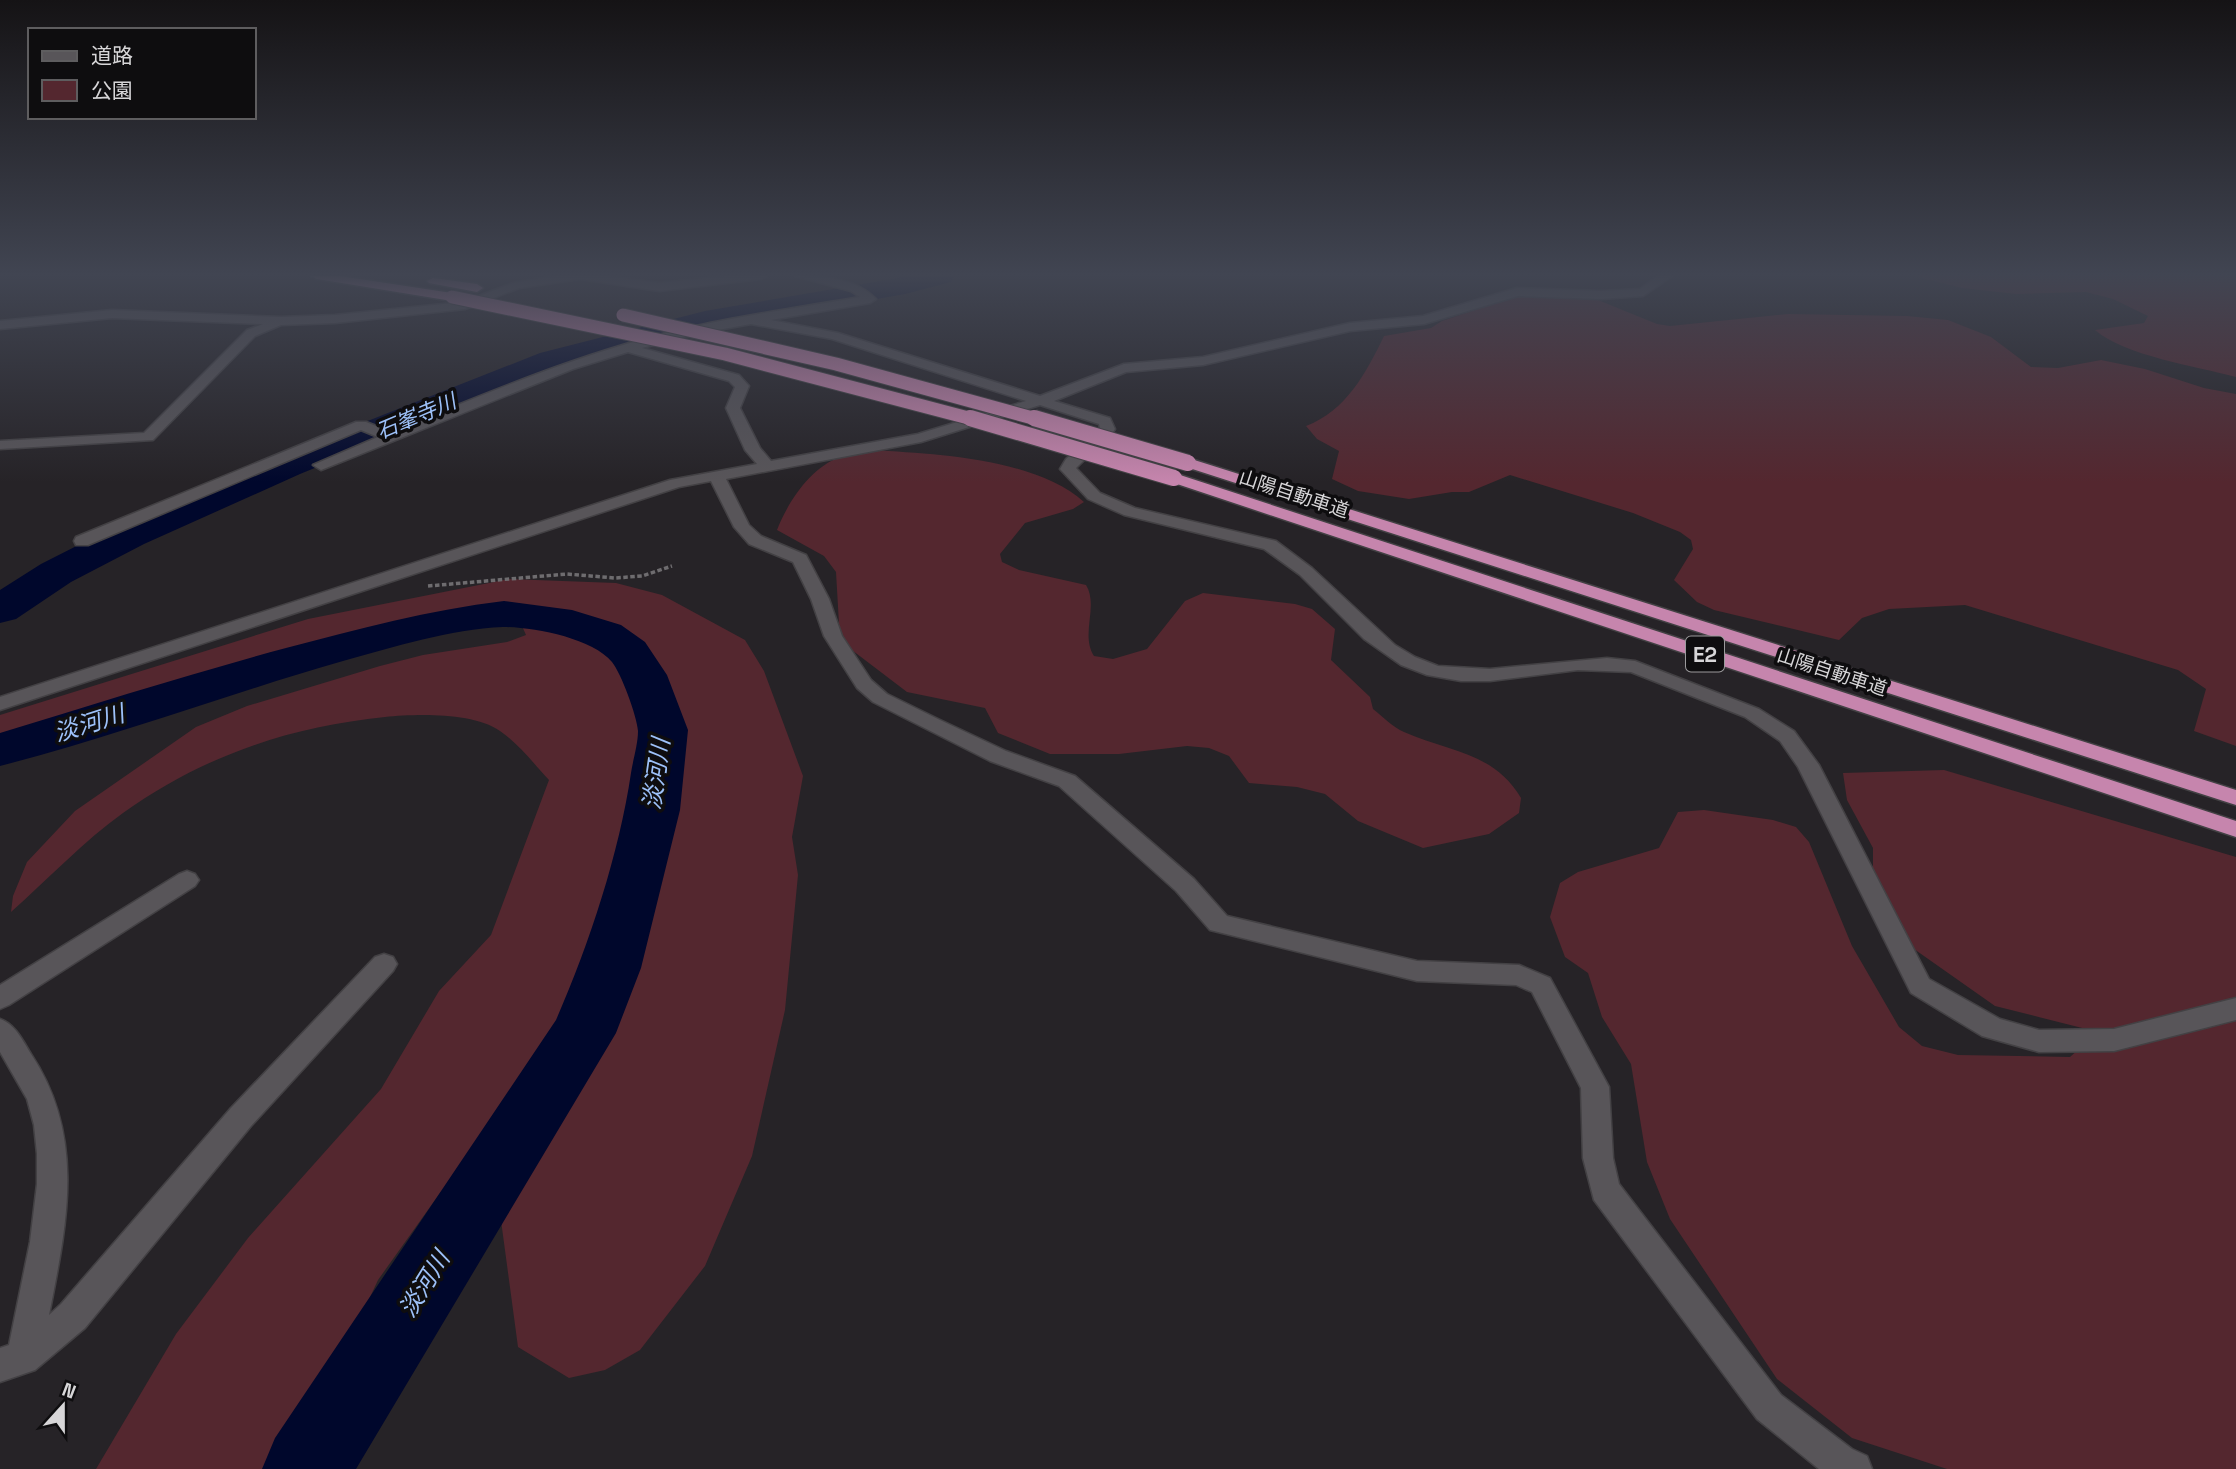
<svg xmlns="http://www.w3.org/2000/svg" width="2236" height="1469" viewBox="0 0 2236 1469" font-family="'Space Grotesk','Noto Sans JP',sans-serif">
<rect width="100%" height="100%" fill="#262327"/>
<path fill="#54272f" d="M 1914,276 L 2236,276 L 2236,377 C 2196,366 2125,356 2095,330 L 2144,323 L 2148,316 L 2113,299 L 2086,292 L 2016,294 L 1962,288 Z
M 1520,295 L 1593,298 L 1657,324 L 1670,326 L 1788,314 L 1907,316 L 1948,320 L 1991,337 L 2031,367 L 2058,368 L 2101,360 L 2145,369 L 2204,388 L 2236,394 L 2236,746 L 2194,731 L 2206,689 L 2178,670 L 1965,605 L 1889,609 L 1862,618 L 1839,640 L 1714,610 L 1697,602 L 1674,580 L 1693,549 L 1691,540 L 1680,532 L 1633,513 L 1510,475 L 1469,492 L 1452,492 L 1409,499 L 1358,491 L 1332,479 L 1339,451 L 1317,439 L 1306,426 C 1346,411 1366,373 1384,336 L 1431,328 L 1442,321 Z
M 873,450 C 935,454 1035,458 1084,502 L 1073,509 L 1025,523 L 1000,554 L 1002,562 L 1019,570 L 1086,585 C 1099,606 1080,634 1094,656 L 1113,659 L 1147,649 L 1185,601 L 1203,593 L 1295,604 L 1312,609 L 1335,629 L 1331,660 L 1370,697 L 1373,709 C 1383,717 1393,727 1404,732 C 1449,752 1494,752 1521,798 L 1519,813 L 1489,834 L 1423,848 L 1358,821 L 1325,794 L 1297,787 L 1249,783 L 1229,756 L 1209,748 L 1187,746 L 1119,754 L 1050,754 L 998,733 L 985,708 L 907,692 L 840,641 L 836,572 L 824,556 L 777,530 C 788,502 810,468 840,457 C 850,453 862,452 873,450 Z
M 509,579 L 616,583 L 662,595 L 745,640 L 764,671 L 803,776 L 792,837 L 798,875 L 785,1010 L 752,1156 L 705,1266 L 640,1350 L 605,1370 L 569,1378 L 518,1347 L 491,1146 L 440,1193 L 378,1280 L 330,1383 L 334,1447 L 350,1469 L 96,1469 L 176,1334 L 248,1238 L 381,1089 L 439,991 L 491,935 L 549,780 C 534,764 518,743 500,731 C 473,712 416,714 385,717 C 288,727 203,756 123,813 C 85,840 47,880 11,912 L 13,896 L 27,862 L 75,811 L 196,727 L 247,706 L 380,666 L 423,655 L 507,642 L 526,635 L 522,626 C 460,608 306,659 241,678 C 161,701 80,723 0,746 L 0,715 L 308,619 Z
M 1944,770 L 2236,857 L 2236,1469 L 1947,1469 L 1852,1438 L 1777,1379 L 1670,1219 L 1647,1162 L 1631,1064 L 1602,1017 L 1588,973 L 1565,957 L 1550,917 L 1560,883 L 1578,872 L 1659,848 L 1678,812 L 1704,810 L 1773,820 L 1796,827 L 1809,842 L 1852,946 L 1899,1027 L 1922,1046 L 1958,1055 L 2070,1057 L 2098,1032 L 1995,1006 L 1887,930 L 1873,911 L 1873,848 L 1847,800 L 1843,773 Z"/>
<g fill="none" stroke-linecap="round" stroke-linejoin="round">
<path fill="#00072c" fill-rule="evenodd" d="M 909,276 L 955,276 L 951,282 L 905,294 L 707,329 L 562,367 L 300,474 L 144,544 L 71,582 L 16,619 L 0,623 L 0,590 L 41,564 L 116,526 L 274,458 L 540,353 L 705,311 Z
M 504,601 L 572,610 L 621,625 L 645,642 L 667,675 L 688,730 L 680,810 L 641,968 L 616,1033 L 356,1469 L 262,1469 L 275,1438 L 556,1020 C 589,945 619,854 631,773 C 633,760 638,744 638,731 C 637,716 621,673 612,662 C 592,638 533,627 503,627 C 450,629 395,647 343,661 C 228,694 116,736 0,766 L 0,733 C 95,704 190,674 286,648 C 358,629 429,610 504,601 Z"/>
<defs>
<path id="street" d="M 555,276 L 607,276 L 659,283 L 727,276 L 767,276 L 761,279 L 659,291 L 580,279 L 519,288 L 465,309 L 335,323 L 281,325 L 255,336 L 153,440 L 0,449 L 0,441 L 144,433 L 247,330 L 263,324 L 112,318 L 0,329 L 0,321 L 112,310 L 281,317 L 335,315 L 463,302 L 513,283 Z
M 795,276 C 823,276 856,278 876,299 L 870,303 L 771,320 L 838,333 L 1040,396 L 1124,364 L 1203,357 L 1350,323 L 1423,316 L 1517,288 L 1601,291 L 1640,289 L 1658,276 L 1672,276 L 1643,296 L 1601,299 L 1518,296 L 1424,324 L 1350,331 L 1203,365 L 1126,372 L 1054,401 L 1110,418 L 1115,429 L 1113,432 L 1076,468 L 1100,493 L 1135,508 L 1276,541 L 1312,568 L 1395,645 L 1415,657 L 1438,666 L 1490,669 L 1607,658 L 1635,661 L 1759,709 L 1794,731 L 1819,765 L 1929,979 L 2000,1019 L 2039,1030 L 2114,1029 L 2236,998 L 2236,1020 L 2114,1051 L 2039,1052 L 1982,1036 L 1911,993 L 1798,767 L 1780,741 L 1745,717 L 1631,672 L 1578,670 L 1490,681 L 1461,681 L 1427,675 L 1401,665 L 1364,639 L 1300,575 L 1264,549 L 1124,515 L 1088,499 L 1060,469 L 1066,459 L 1100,428 L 1099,424 L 1040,405 L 921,442 L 726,479 L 749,525 L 761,536 L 806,555 L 829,599 L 842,636 L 871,680 L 887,694 L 940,720 L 1006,751 L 1075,776 L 1194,879 L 1227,916 L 1417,961 L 1519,965 L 1550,978 L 1609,1087 L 1613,1158 L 1619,1184 L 1781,1395 L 1852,1449 L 1867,1456 L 1872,1469 L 1819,1469 L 1757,1419 L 1594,1200 L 1583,1158 L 1581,1088 L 1532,992 L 1516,985 L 1417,981 L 1210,930 L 1176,891 L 1059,786 L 990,761 L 873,702 L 857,688 L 824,636 L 811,599 L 793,562 L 749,544 L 734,527 L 711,481 L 679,487 L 0,710 L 0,697 L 670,480 L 757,464 L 745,450 L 726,408 L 735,387 L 729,381 L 628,352 L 573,369 L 326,468 L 321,470 L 313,465 L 378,437 L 361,430 L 88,545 L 76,545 L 74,541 L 76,537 L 356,422 L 366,422 L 391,432 C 488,393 585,351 687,328 C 744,315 803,307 860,297 L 851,291 ZM 751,324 L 832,339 L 1026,401 L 918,434 L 771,461 L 760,448 L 740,408 L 749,386 L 739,375 L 642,348 L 690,335 Z
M 187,871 L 195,874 L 199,880 L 195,886 L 9,1005 L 0,1009 L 0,985 L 179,874 Z
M 384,954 L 393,957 L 397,964 L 393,971 L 251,1126 L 85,1328 L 35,1370 L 0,1382 L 0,1348 L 9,1345 L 30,1242 L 37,1184 L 37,1154 L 34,1125 L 27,1099 L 0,1052 L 0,1019 C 15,1024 23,1041 31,1054 C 86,1137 67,1223 49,1315 L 61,1304 L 231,1108 L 375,957 Z"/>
<path id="highway" d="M 311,276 L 340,276 L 452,293 L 458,297 L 452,301 L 317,279 Z
M 433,278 L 477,284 L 483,288 L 477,292 L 429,283 L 427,281 Z
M 1188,458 L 2236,790 L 2236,805 L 1183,466 L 1180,463 L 1183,460 Z
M 1174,473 L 2236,821 L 2236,837 L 1168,481 L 1166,478 Z"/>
</defs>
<use href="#street" stroke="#434144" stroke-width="3"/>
<use href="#highway" stroke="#434144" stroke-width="3"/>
<path stroke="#6e6c6f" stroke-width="3.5" stroke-dasharray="4.5 2.5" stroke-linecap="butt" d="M 428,586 L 567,574 L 615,578 L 642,576 L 672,566"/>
<use href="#street" fill="#585559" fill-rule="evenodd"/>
<use href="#highway" fill="#c685ad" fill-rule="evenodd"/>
<defs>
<path id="highway-bridge-far1" d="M 452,297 L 725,354 L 976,420
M 623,315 L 836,364 L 1040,420"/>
<path id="highway-bridge" d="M 970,418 L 1174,478
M 1034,418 L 1188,463"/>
</defs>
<use href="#highway-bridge-far1" stroke="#434144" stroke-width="15" stroke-linecap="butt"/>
<use href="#highway-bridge" stroke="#434144" stroke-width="18" stroke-linecap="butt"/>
<use href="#highway-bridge-far1" stroke="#c685ad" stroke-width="13"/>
<use href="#highway-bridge" stroke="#c685ad" stroke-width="16"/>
</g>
<linearGradient id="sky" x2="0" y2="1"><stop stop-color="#151315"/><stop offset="0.57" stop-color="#414552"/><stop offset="1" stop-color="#414552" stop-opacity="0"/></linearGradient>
<rect width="2236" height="482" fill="url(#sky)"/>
<g text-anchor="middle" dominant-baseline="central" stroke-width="7" stroke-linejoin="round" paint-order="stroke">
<g font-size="19" fill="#d7d6d8" stroke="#0e0d0f">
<text transform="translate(1294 494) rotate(18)">山陽自動車道</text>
<text transform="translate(1832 672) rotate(18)">山陽自動車道</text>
</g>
<g font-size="21" font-style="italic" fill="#9dc1f9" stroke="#0e0d0f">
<text transform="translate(416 416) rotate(-23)">石峯寺川</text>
</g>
<rect fill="#0e0d0f" stroke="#9b9a9c" stroke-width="2" x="1686" y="636.5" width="38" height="35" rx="5"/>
<g font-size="21" font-weight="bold" fill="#d7d6d8">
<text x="1705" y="654">E2</text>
</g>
<g font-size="24" font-style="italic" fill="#9dc1f9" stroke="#0e0d0f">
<text transform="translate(89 723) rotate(-17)">淡河川</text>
<text transform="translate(656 774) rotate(-82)">淡河川</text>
<text transform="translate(424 1284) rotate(-58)">淡河川</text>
</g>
</g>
<rect x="28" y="28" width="228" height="91" fill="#0e0d0f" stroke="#5e5d5f" stroke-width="2"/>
<rect x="42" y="51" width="35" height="10" fill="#585559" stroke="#5e5d5f" stroke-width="2"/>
<text x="91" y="63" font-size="21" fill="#d7d6d8">道路</text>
<rect x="42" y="80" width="35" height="21" fill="#54272f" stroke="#5e5d5f" stroke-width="2"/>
<text x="91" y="98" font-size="21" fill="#d7d6d8">公園</text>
<g transform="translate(63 1406) rotate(21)" stroke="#0e0d0f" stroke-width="5" paint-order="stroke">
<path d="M0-5L12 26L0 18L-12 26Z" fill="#d7d6d8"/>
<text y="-10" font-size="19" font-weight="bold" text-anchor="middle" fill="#d7d6d8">N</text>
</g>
</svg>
